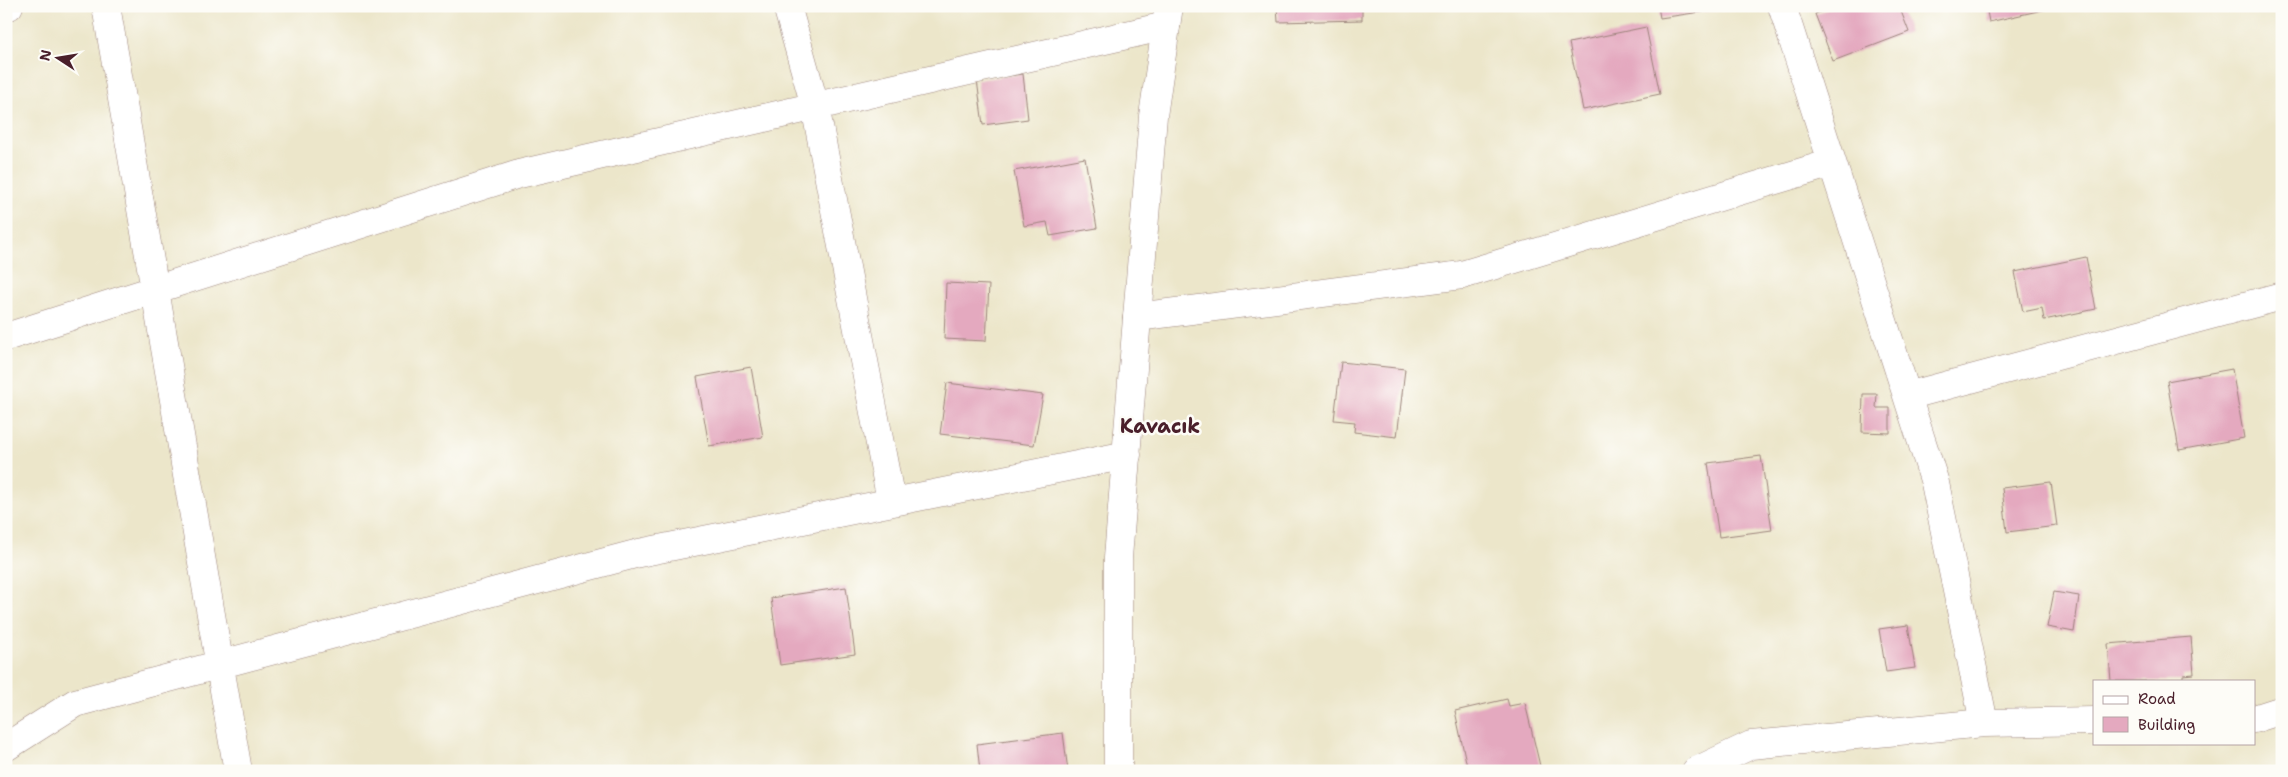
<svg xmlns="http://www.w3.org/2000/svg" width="2288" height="777" viewBox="0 0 2288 777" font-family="'Shantell Sans',sans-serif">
<rect width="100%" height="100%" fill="#fdfcf7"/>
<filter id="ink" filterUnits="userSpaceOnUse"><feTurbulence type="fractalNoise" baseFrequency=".02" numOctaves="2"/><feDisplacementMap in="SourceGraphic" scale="10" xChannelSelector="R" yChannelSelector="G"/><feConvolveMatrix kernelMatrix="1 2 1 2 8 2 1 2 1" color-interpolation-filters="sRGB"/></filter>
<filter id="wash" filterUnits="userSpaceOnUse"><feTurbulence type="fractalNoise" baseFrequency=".0096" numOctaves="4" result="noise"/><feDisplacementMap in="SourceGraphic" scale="20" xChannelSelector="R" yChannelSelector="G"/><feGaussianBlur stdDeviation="1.12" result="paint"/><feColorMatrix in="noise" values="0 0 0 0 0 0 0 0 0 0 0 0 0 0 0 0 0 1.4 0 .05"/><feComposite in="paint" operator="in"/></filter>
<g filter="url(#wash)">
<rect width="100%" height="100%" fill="#ece6ca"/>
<g id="blocks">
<path fill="#e4a9bf" d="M 1277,6 L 1362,6 L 1362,20 L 1278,22 Z
M 1658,6 L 1727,6 L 1728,8 L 1660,18 Z
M 1835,6 L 1899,6 L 1909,32 L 1833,61 L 1815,14 Z
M 1986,6 L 2047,6 L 2047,9 L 1989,22 Z
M 1646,27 L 1660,94 L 1583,110 L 1569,43 Z
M 1023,74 L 1028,119 L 983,125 L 977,80 Z
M 1085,158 L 1097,228 L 1050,236 L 1047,222 L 1024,226 L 1014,171 Z
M 2086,257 L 2096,309 L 2044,320 L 2042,308 L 2023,312 L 2015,272 Z
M 946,283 L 989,285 L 986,341 L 944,339 Z
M 1341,362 L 1405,369 L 1397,437 L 1354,432 L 1355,422 L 1334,420 Z
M 751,367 L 763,437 L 709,446 L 697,377 Z
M 2232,369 L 2244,438 L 2179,450 L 2167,381 Z
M 947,383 L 1043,395 L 1034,445 L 940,434 Z
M 1863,394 L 1877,394 L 1876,408 L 1890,408 L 1890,433 L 1862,432 Z
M 1761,456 L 1772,530 L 1719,537 L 1708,463 Z
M 2051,482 L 2057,526 L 2007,532 L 2002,488 Z
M 846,587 L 855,654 L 780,665 L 771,598 Z
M 2054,592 L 2079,596 L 2074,632 L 2047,627 Z
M 1908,625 L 1915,668 L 1886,672 L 1879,629 Z
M 2191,637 L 2194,674 L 2183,675 L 2183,681 L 2111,681 L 2108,644 Z
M 1507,699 L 1509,706 L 1525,703 L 1541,770 L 1468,771 L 1455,711 Z
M 1063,733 L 1068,771 L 980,771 L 977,744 Z"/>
</g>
</g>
<g filter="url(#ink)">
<use href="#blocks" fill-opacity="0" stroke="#9b827a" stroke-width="1"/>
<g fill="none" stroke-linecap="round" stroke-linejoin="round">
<defs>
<path id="minor" d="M 106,6 L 238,771
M 787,6 L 815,106 L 891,501
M 1782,6 L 1935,483 L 1984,723
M 6,7 L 9,6
M 1137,317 L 1462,275 L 1832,163
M 6,337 L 519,174 L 1166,26
M 1907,396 L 2282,296
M 2254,719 L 2282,710
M 6,747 L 75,703 L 639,553 L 1127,455
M 1696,771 L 1751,745 L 1984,723 L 2094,721"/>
<path id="tertiary" d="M 1118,771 L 1118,558 L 1153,116 L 1169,6"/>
</defs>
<use href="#minor" stroke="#9b827a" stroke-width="29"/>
<use href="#tertiary" stroke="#9b827a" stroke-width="29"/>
<use href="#minor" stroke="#fff" stroke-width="28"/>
<use href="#tertiary" stroke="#fff" stroke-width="28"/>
</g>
</g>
<g text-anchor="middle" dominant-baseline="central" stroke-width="5" stroke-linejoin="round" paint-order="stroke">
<g font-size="20" font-weight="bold" fill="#4a1f2b" stroke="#fdfcf7">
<text x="1160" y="426">Kavacık</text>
</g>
</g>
<rect width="2288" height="777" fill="none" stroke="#fdfcf7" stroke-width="25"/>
<rect x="2093" y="680" width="162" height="65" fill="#fdfcf7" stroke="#b5a4a5"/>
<rect x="2103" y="696" width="25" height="8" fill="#ffffff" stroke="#b5a4a5"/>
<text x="2138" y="704" font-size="15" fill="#4a1f2b">Road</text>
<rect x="2103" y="717" width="25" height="15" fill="#e4a9bf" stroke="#b5a4a5"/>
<text x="2138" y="730" font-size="15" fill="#4a1f2b">Building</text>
<g transform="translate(58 58) rotate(282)" stroke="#fdfcf7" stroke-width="4" paint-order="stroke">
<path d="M0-4L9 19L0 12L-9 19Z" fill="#4a1f2b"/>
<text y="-8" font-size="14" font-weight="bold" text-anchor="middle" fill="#4a1f2b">N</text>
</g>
</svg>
